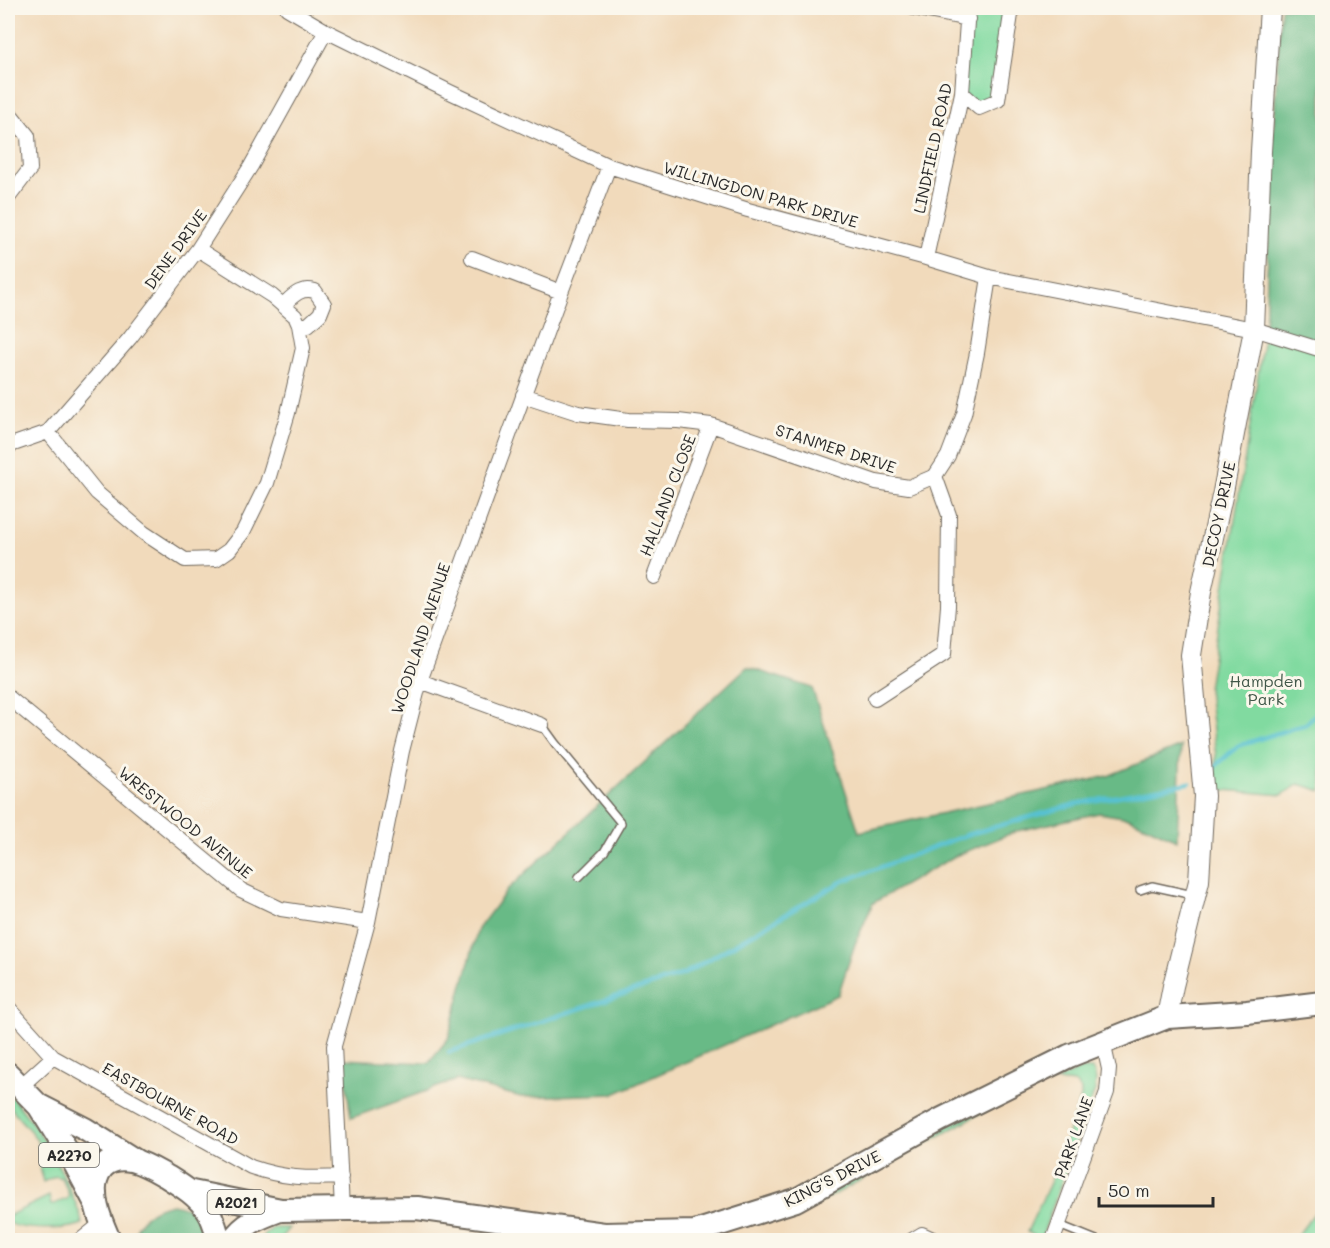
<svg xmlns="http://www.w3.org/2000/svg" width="1330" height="1248" viewBox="0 0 1330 1248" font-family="Mali,sans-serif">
<rect width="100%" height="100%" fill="#fbf7ec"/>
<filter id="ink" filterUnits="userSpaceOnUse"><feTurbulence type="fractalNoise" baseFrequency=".0167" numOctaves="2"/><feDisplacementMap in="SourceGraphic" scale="12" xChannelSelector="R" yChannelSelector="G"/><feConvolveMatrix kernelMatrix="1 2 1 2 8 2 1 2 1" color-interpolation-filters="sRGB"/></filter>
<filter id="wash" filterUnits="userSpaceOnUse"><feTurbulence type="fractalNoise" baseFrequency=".008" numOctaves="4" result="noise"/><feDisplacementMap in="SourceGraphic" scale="24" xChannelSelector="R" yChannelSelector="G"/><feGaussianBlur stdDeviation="1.35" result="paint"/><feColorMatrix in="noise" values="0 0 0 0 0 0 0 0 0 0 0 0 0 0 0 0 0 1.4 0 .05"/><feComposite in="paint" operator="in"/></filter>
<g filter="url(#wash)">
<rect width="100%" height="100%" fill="#f1dabb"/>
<path fill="#81daa0" stroke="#568266" stroke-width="1.5" d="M 968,8 L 1012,8 L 998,100 L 979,108 L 962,93 Z
M 1281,8 L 1322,8 L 1322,791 L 1299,784 L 1282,795 L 1213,789 L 1216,756 L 1208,689 L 1265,331 L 1272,152 Z
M 1081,1069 L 1092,1069 C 1097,1076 1096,1083 1095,1090 L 1042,1236 L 1039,1238 L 1027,1232 L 1050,1183 L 1081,1097 L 1081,1090 L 1075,1083 L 1055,1081 Z
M 8,1093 C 36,1124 57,1158 73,1197 C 77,1206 81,1215 82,1224 C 69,1230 21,1231 10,1223 L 8,1216 L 49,1196 L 51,1205 L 67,1199 L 69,1195 L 62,1178 L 56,1176 L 43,1182 C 39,1171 40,1146 37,1140 C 28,1125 7,1112 8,1093 Z
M 1016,1093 L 805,1211 L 806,1206 L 925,1137 Z
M 1322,1203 L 1322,1240 L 1294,1240 Z
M 273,1228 L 289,1228 L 279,1240 L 258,1240 Z"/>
<path fill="#68ba86" stroke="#4a7258" stroke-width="1.5" d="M 1281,8 L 1322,8 L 1322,346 L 1265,331 L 1272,152 Z
M 747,667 L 812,688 L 859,832 L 1108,776 L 1181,746 L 1177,840 L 1129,818 L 1099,813 L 1017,831 L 955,856 L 873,903 L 855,944 L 838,995 L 614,1094 L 521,1097 L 457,1080 L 351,1118 L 343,1059 L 428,1063 L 448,1039 L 478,929 L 508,889 Z
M 172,1204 C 197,1208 203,1217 210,1240 L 134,1240 C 136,1219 152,1208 172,1204 Z"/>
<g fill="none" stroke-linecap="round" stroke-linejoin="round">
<path stroke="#56c1d1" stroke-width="4.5" d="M 1211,770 L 1238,746 L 1306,724 L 1322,708
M 449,1052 L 684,974 L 841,882 L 966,835 L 1076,804 L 1189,783"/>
</g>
</g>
<g filter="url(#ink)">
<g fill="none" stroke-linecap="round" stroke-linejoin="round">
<defs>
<path id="lane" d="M 542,725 L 555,743 L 621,823 L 604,852 L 579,877
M 1140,890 L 1152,886 L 1193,895
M 1059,1225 L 1096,1240"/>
<path id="street" d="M 287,8 L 326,31 L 450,92 L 609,166 L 748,210 L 926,258 L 989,277 L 1254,329 L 1322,350
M 913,8 L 968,19
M 962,93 L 979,108 L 998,100 L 1012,8
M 8,111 L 28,136 L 30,169 L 8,198
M 472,258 L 561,292
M 926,258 L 962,93 L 968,8
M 283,305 C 293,296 300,287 315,291 L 324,304 L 320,314 L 308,325 L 299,325
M 523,395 L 578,413 L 628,420 L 678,421 L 711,425 L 876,482 L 909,487 L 935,476 L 948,456 L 964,414 L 977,353 L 989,277
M 48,432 L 97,493 L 144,533 L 185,560 L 216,559 L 229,550 L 243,532 L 267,483 L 288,413 L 303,348 L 299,325 L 295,316 L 272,296 L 198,249
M 8,446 L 48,432 L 130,338 L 198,249 L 251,166 L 326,31
M 654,577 L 711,425
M 420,681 L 542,725
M 8,697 L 241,890 L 281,909 L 368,922
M 875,699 L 944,654 L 948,606 L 949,515 L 935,476
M 8,1007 L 53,1057 L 251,1167 C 283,1178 307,1179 341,1177
M 20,1087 L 53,1057
M 342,1209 L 334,1046 L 368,922 L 402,751 L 420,681 L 561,292 L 609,166
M 81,1240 L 102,1223
M 912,1240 L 922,1234 L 935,1240
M 1053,1240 L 1107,1092 L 1109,1069 L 1103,1042"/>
<path id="secondary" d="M 1167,1017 L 1173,986 L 1199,881 L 1204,796 L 1191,655 L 1201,592 L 1223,492 L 1254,329 L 1261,151 L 1270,8"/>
<path id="primary" d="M 8,1074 L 39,1106 L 75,1164 L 95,1202
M 40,1106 L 85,1129 L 136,1161
M 192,1192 L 281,1210 L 417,1208 L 604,1234 L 695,1232 L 796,1200 L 940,1120 L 1069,1056 L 1167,1017 L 1247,1012 L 1322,1003
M 109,1240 C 103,1225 95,1209 95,1192 C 94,1184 97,1173 103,1167 C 121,1149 148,1166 166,1176 C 182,1186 197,1195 208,1211 C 214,1220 216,1230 219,1240
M 233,1240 C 244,1223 261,1217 280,1210"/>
</defs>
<use href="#lane" stroke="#70685d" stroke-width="10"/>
<use href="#street" stroke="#70685d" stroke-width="16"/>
<use href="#secondary" stroke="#70685d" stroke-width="22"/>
<use href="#primary" stroke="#70685d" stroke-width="26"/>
<use href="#lane" stroke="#fff" stroke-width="7"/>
<use href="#street" stroke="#fff" stroke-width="14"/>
<use href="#secondary" stroke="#fff" stroke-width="20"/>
<use href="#primary" stroke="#fff" stroke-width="22"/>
</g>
</g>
<g text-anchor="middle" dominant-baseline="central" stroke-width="6" stroke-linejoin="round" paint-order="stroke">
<g fill="#fbf7ec" stroke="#696865" stroke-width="1.5">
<rect x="39" y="1143" width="60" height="24" rx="4.5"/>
<rect x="207.5" y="1190" width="57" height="24" rx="4.5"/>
</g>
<g font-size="15" font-weight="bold" fill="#2b2b2b">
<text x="69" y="1155">A2270</text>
<text x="236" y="1202">A2021</text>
</g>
<g font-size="16" fill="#2b2b2b" stroke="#fbf7ec">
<text transform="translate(932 148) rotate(-78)">LINDFIELD ROAD</text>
<text transform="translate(761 194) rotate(16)">WILLINGDON PARK DRIVE</text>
<text transform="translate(175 249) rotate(-54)">DENE DRIVE</text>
<text transform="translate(836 448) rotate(18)">STANMER DRIVE</text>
<text transform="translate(667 495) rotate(-69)">HALLAND CLOSE</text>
<text transform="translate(1218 514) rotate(-78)">DECOY DRIVE</text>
<text transform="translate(420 638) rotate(-72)">WOODLAND AVENUE</text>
<text transform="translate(186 822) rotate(39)">WRESTWOOD AVENUE</text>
<text transform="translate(171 1103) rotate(29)">EASTBOURNE ROAD</text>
<text transform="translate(1073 1137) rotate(-70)">PARK LANE</text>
<text transform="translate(832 1178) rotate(-27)">KING'S DRIVE</text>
</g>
<g font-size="16" fill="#405748" stroke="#fbf7ec">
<text x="1266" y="680">Hampden<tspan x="1266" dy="18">Park</tspan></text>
</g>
</g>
<rect width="1330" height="1248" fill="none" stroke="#fbf7ec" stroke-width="30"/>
<path d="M1099 1197v9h114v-9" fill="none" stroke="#2b2b2b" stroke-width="3"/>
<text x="1108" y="1197" font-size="18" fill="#2b2b2b" stroke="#fbf7ec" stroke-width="4.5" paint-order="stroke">50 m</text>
</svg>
